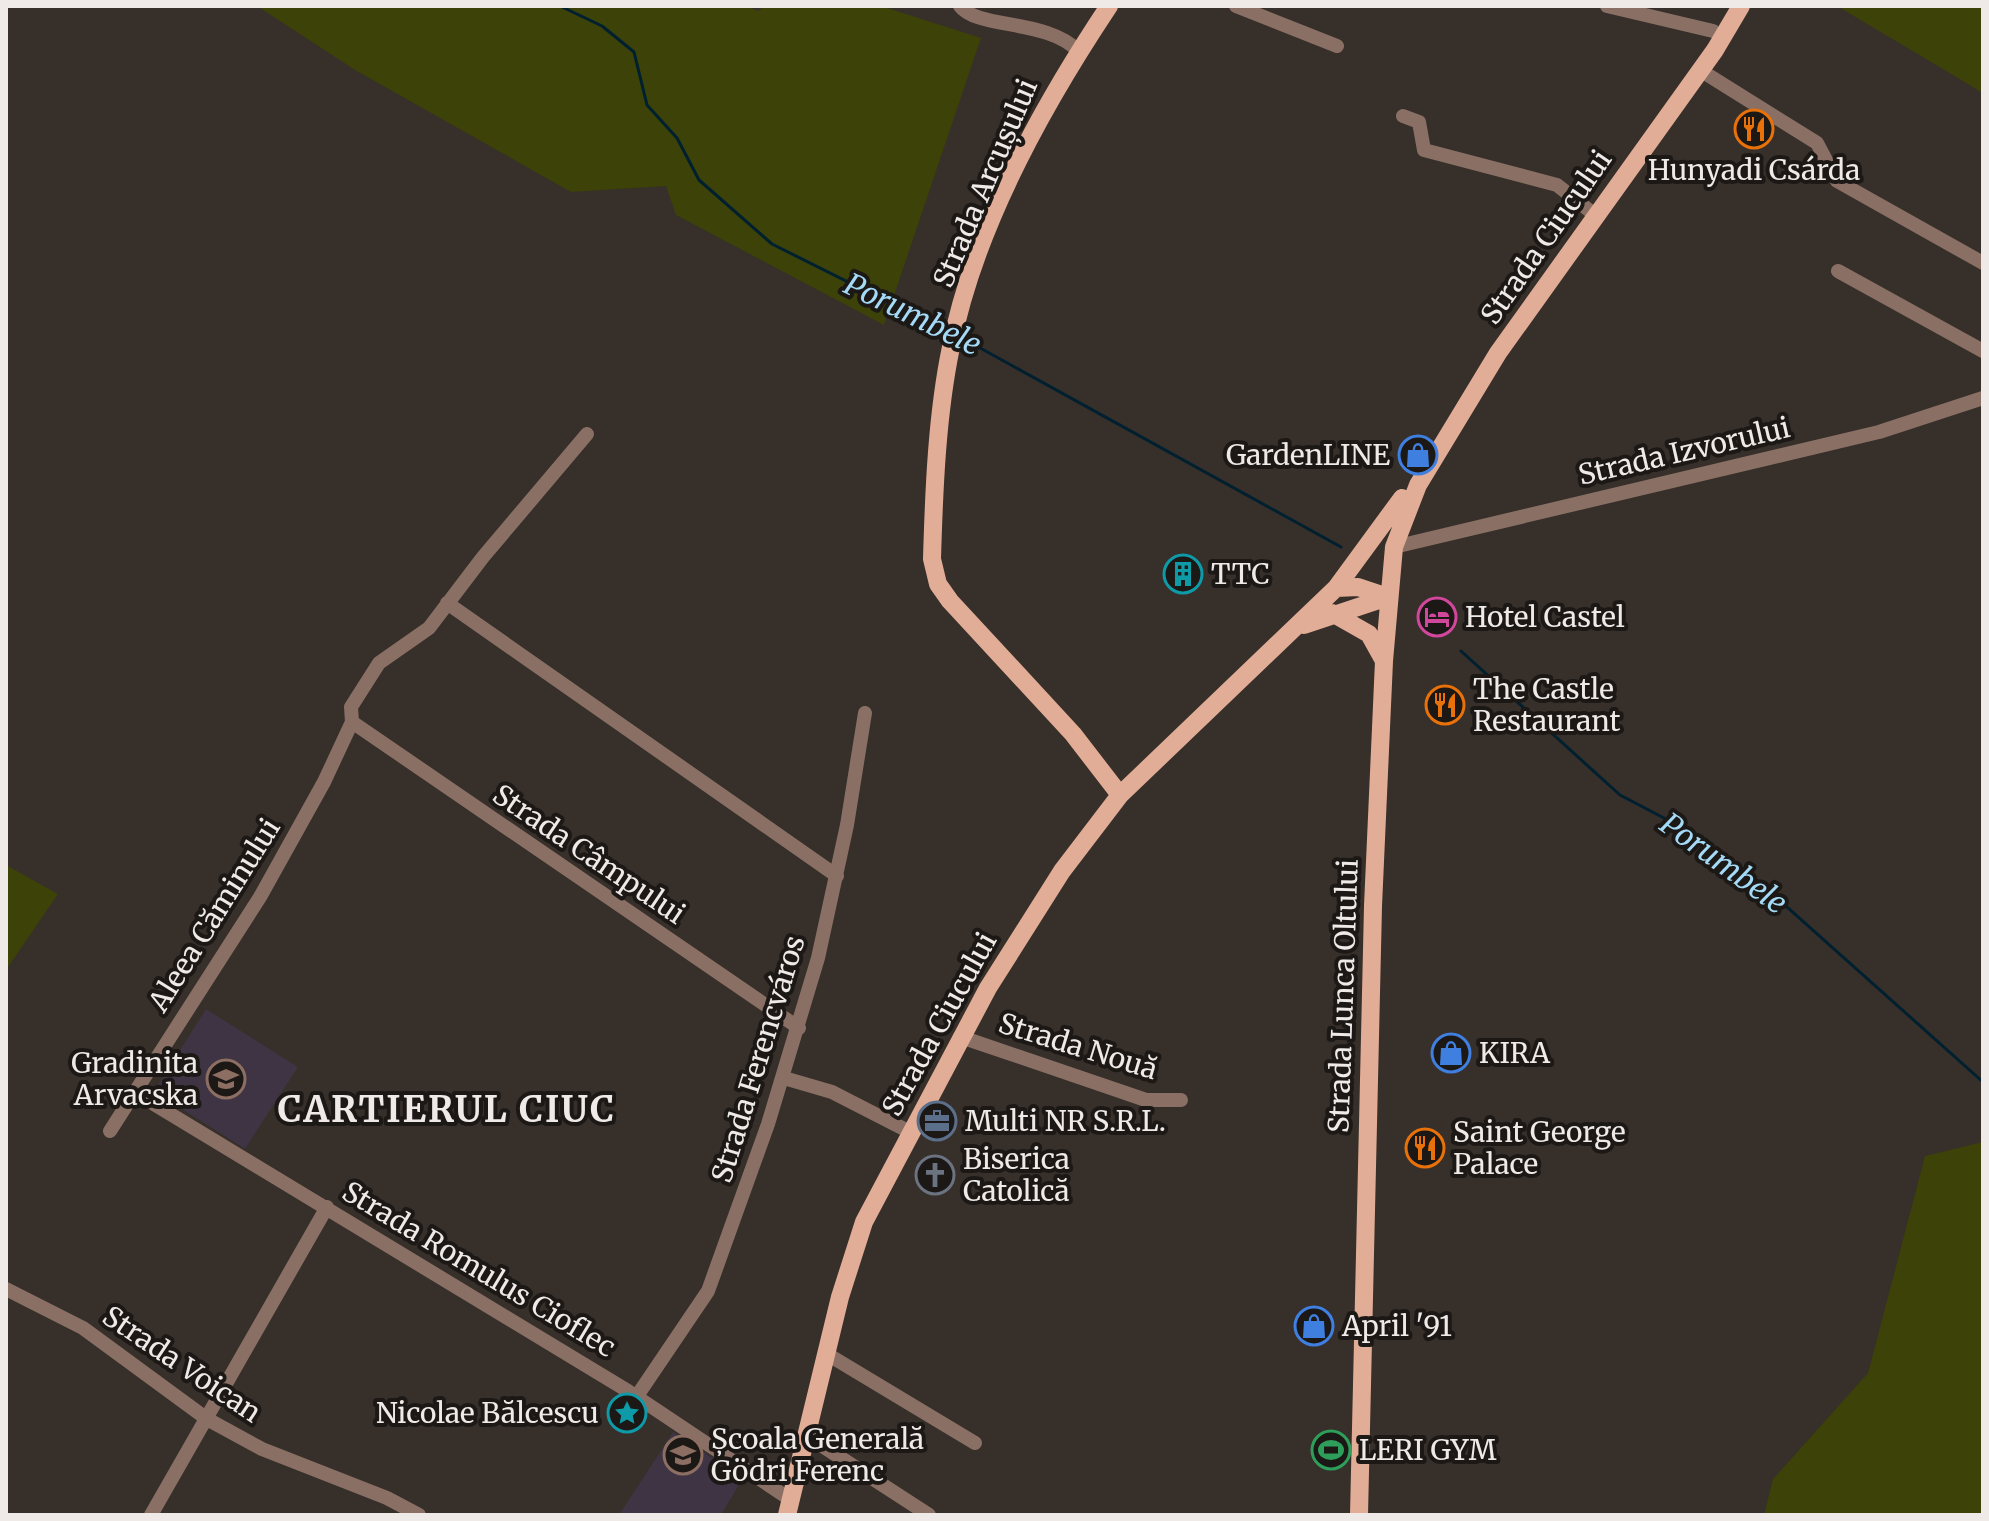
<svg xmlns="http://www.w3.org/2000/svg" width="1989" height="1521" viewBox="0 0 1989 1521" font-family="Merriweather,serif">
<rect width="100%" height="100%" fill="#372f2a"/>
<path fill="#3e3443" d="M 206,1009 L 298,1067 L 245,1149 L 154,1091 Z
M 673,1432 L 743,1478 L 721,1515 L 619,1515 Z"/>
<path fill="#3c4208" d="M 257,6 L 747,6 L 758,11 L 764,6 L 881,6 L 981,38 L 884,325 L 676,215 L 666,186 L 571,192 L 355,70 Z
M 1837,6 L 1983,6 L 1983,93 Z
M 6,865 L 58,894 L 6,970 Z
M 1983,1142 L 1983,1515 L 1764,1515 L 1773,1479 L 1868,1373 L 1925,1156 Z"/>
<g fill="none" stroke-linecap="round" stroke-linejoin="round">
<path stroke="#002030" stroke-width="3" d="M 560,6 L 602,26 L 634,52 L 647,105 L 677,138 L 699,180 L 772,244 L 948,332
M 962,338 L 1341,547
M 1461,651 L 1620,795 L 1685,829 L 1759,882 L 1983,1082"/>
<path stroke="#8a7064" stroke-width="14" d="M 960,6 C 977,29 1048,19 1078,51
M 1236,6 L 1337,46
M 1607,6 L 1713,31
M 1700,70 L 1817,143 L 1837,181 L 1983,263
M 1403,116 L 1419,122 L 1424,150 L 1557,185 L 1595,215
M 1838,271 L 1983,351
M 1394,547 L 1879,432 L 1983,398
M 447,603 L 837,876
M 352,722 L 799,1028
M 961,1037 L 1146,1100 L 1181,1100
M 784,1078 L 832,1092 L 910,1132
M 134,1092 L 628,1391 L 791,1500
M 110,1131 L 260,897 L 324,782 L 352,722 L 351,707 L 379,663 L 429,628 L 483,557 L 587,434
M 6,1289 L 83,1328 L 207,1419 L 262,1449 L 387,1498 L 419,1515
M 827,1354 L 975,1443
M 637,1396 L 708,1291 L 768,1124 L 818,958 L 847,825 L 865,713
M 807,1436 L 929,1515
M 151,1515 L 327,1207"/>
<path stroke="#e2ad96" stroke-width="18" d="M 1109,6 C 1043,105 974,229 951,347 C 937,414 934,489 932,559 L 938,584 L 950,601 L 1073,734 L 1120,795
M 1336,588 L 1358,587 L 1388,597
M 1332,613 L 1369,634 L 1384,661
M 1304,625 L 1388,597
M 787,1515 L 840,1297 L 864,1222 L 988,988 L 1062,871 L 1120,795 L 1336,588 L 1402,498
M 1359,1515 L 1373,906 L 1384,661 L 1394,547 L 1418,485 L 1498,353 L 1715,50 L 1741,6"/>
</g>
<defs>
<symbol id="restaurant-ring" viewBox="-11 -11 22 22"><circle r="9.5" fill="#1b1816" stroke="#e8710a" stroke-width="1.5"/><path d="M-5-6h1v4h1v-4h1v4h1v-4h1v5L-1.5 .5V6h-2V.5L-5-1ZM5-6V6H3V1.5H1.5Q1.5-4 5-6Z" fill="#e8710a"/></symbol>
<symbol id="shop-ring" viewBox="-11 -11 22 22"><circle r="9.5" fill="#1b1816" stroke="#3f7fe0" stroke-width="1.5"/><path d="M-5-2.5h2.3a2.7 3.5 0 0 1 5.4 0H5L5.5 6h-11ZM-1.5-2.5h3a1.5 2.3 0 0 0-3 0Z" fill="#3f7fe0"/></symbol>
<symbol id="building-ring" viewBox="-11 -11 22 22"><circle r="9.5" fill="#1b1816" stroke="#0f9aa8" stroke-width="1.5"/><path d="M-4-6H4V6H1V3H-1V6H-4ZM-2.5-4.3h1.7v1.8h-1.7ZM.8-4.3h1.7v1.8H.8ZM-2.5-1h1.7V.8h-1.7ZM.8-1h1.7V.8H.8Z" fill="#0f9aa8"/></symbol>
<symbol id="hotel-ring" viewBox="-11 -11 22 22"><circle r="9.5" fill="#1b1816" stroke="#d1479c" stroke-width="1.5"/><path d="M-6-4.5h1.5V1H6V5H4.5V3h-9V5H-6ZM-4 0a1.8 1.8 0 1 1 3.6 0ZM.5 0V-2.5h3Q6-2.5 6 0Z" fill="#d1479c"/></symbol>
<symbol id="school-ring" viewBox="-11 -11 22 22"><circle r="9.5" fill="#1b1816" stroke="#8d6e63" stroke-width="1.5"/><path d="M0-5L7-2L0 1L-7-2ZM-4 1L0 2.5L4 1V4Q0 6-4 4Z" fill="#8d6e63"/></symbol>
<symbol id="office-ring" viewBox="-11 -11 22 22"><circle r="9.5" fill="#1b1816" stroke="#5c6f8a" stroke-width="1.5"/><path d="M-6-3h4V-5.5h4V-3h4V5H-6ZM-1-4.5V-3h2v-1.5ZM-6 0V1H6V0Z" fill="#5c6f8a"/></symbol>
<symbol id="church-ring" viewBox="-11 -11 22 22"><circle r="9.5" fill="#1b1816" stroke="#6b7280" stroke-width="1.5"/><path d="M-1.2-6h2.4v3.5h3.3v2.4h-3.3V6h-2.4V-.1h-3.3v-2.4h3.3Z" fill="#6b7280"/></symbol>
<symbol id="sight-ring" viewBox="-11 -11 22 22"><circle r="9.5" fill="#1b1816" stroke="#0f9aa8" stroke-width="1.5"/><path d="M0-6L1.8-2.2L6-1.7L2.9 1.2L3.7 5.4L0 3.3L-3.7 5.4L-2.9 1.2L-6-1.7L-1.8-2.2Z" fill="#0f9aa8"/></symbol>
<symbol id="stadium-ring" viewBox="-11 -11 22 22"><circle r="9.5" fill="#1b1816" stroke="#2e9e5b" stroke-width="1.5"/><path d="M0-5a6.5 5 0 1 0 0 10a6.5 5 0 1 0 0-10ZM-3.5-1.8h7v3.6h-7Z" fill="#2e9e5b"/></symbol>
</defs>
<g fill-rule="evenodd">
<use href="#restaurant-ring" x="1732" y="107" width="44" height="44"/>
<use href="#shop-ring" x="1396" y="433" width="44" height="44"/>
<use href="#building-ring" x="1161" y="552" width="44" height="44"/>
<use href="#hotel-ring" x="1415" y="595" width="44" height="44"/>
<use href="#restaurant-ring" x="1423" y="683" width="44" height="44"/>
<use href="#shop-ring" x="1429" y="1031" width="44" height="44"/>
<use href="#school-ring" x="204" y="1057" width="44" height="44"/>
<use href="#office-ring" x="915" y="1099" width="44" height="44"/>
<use href="#restaurant-ring" x="1403" y="1126" width="44" height="44"/>
<use href="#church-ring" x="913" y="1153" width="44" height="44"/>
<use href="#shop-ring" x="1292" y="1304" width="44" height="44"/>
<use href="#sight-ring" x="605" y="1391" width="44" height="44"/>
<use href="#stadium-ring" x="1309" y="1428" width="44" height="44"/>
<use href="#school-ring" x="661" y="1433" width="44" height="44"/>
</g>
<g text-anchor="middle" dominant-baseline="central" stroke-width="8" stroke-linejoin="round" paint-order="stroke">
<g font-size="28" fill="#efeae7" stroke="#1b1816" text-anchor="start">
<text x="1754" y="170" text-anchor="middle">Hunyadi Csárda</text>
<text x="1390" y="455" text-anchor="end">GardenLINE</text>
<text x="1211" y="574">TTC</text>
<text x="1465" y="617">Hotel Castel</text>
<text x="1473" y="689">The Castle<tspan x="1473" dy="32">Restaurant</tspan></text>
<text x="1479" y="1053">KIRA</text>
<text x="198" y="1063" text-anchor="end">Gradinita<tspan x="198" dy="32">Arvacska</tspan></text>
<text x="965" y="1121">Multi NR S.R.L.</text>
<text x="1453" y="1132">Saint George<tspan x="1453" dy="32">Palace</tspan></text>
<text x="963" y="1159">Biserica<tspan x="963" dy="32">Catolică</tspan></text>
<text x="1342" y="1326">April '91</text>
<text x="599" y="1413" text-anchor="end">Nicolae Bălcescu</text>
<text x="711" y="1439">Școala Generală<tspan x="711" dy="32">Gödri Ferenc</tspan></text>
<text x="1359" y="1450">LERI GYM</text>
</g>
<g font-size="28" fill="#efeae7" stroke="#1b1816">
<text transform="translate(985 183) rotate(-67)">Strada Arcușului</text>
<text transform="translate(1546 237) rotate(-55)">Strada Ciucului</text>
<text transform="translate(1684 451) rotate(-13)">Strada Izvorului</text>
<text transform="translate(589 854) rotate(34)">Strada Câmpului</text>
<text transform="translate(214 915) rotate(-58)">Aleea Căminului</text>
<text transform="translate(1343 996) rotate(-88)">Strada Lunca Oltului</text>
<text transform="translate(939 1024) rotate(-61)">Strada Ciucului</text>
<text transform="translate(1078 1046) rotate(17)">Strada Nouă</text>
<text transform="translate(758 1059) rotate(-73)">Strada Ferencváros</text>
<text transform="translate(479 1269) rotate(31)">Strada Romulus Cioflec</text>
<text transform="translate(182 1364) rotate(34)">Strada Voican</text>
</g>
<g font-size="30" font-style="italic" fill="#a5daf7" stroke="#1b1816">
<text transform="translate(913 314) rotate(26)">Porumbele</text>
<text transform="translate(1724 863) rotate(36)">Porumbele</text>
</g>
<g font-size="36" font-weight="bold" letter-spacing="2" fill="#efeae7" stroke="#1b1816">
<text x="447" y="1109">CARTIERUL CIUC</text>
</g>
</g>
<rect width="1989" height="1521" fill="none" stroke="#efeae7" stroke-width="16"/>
</svg>
